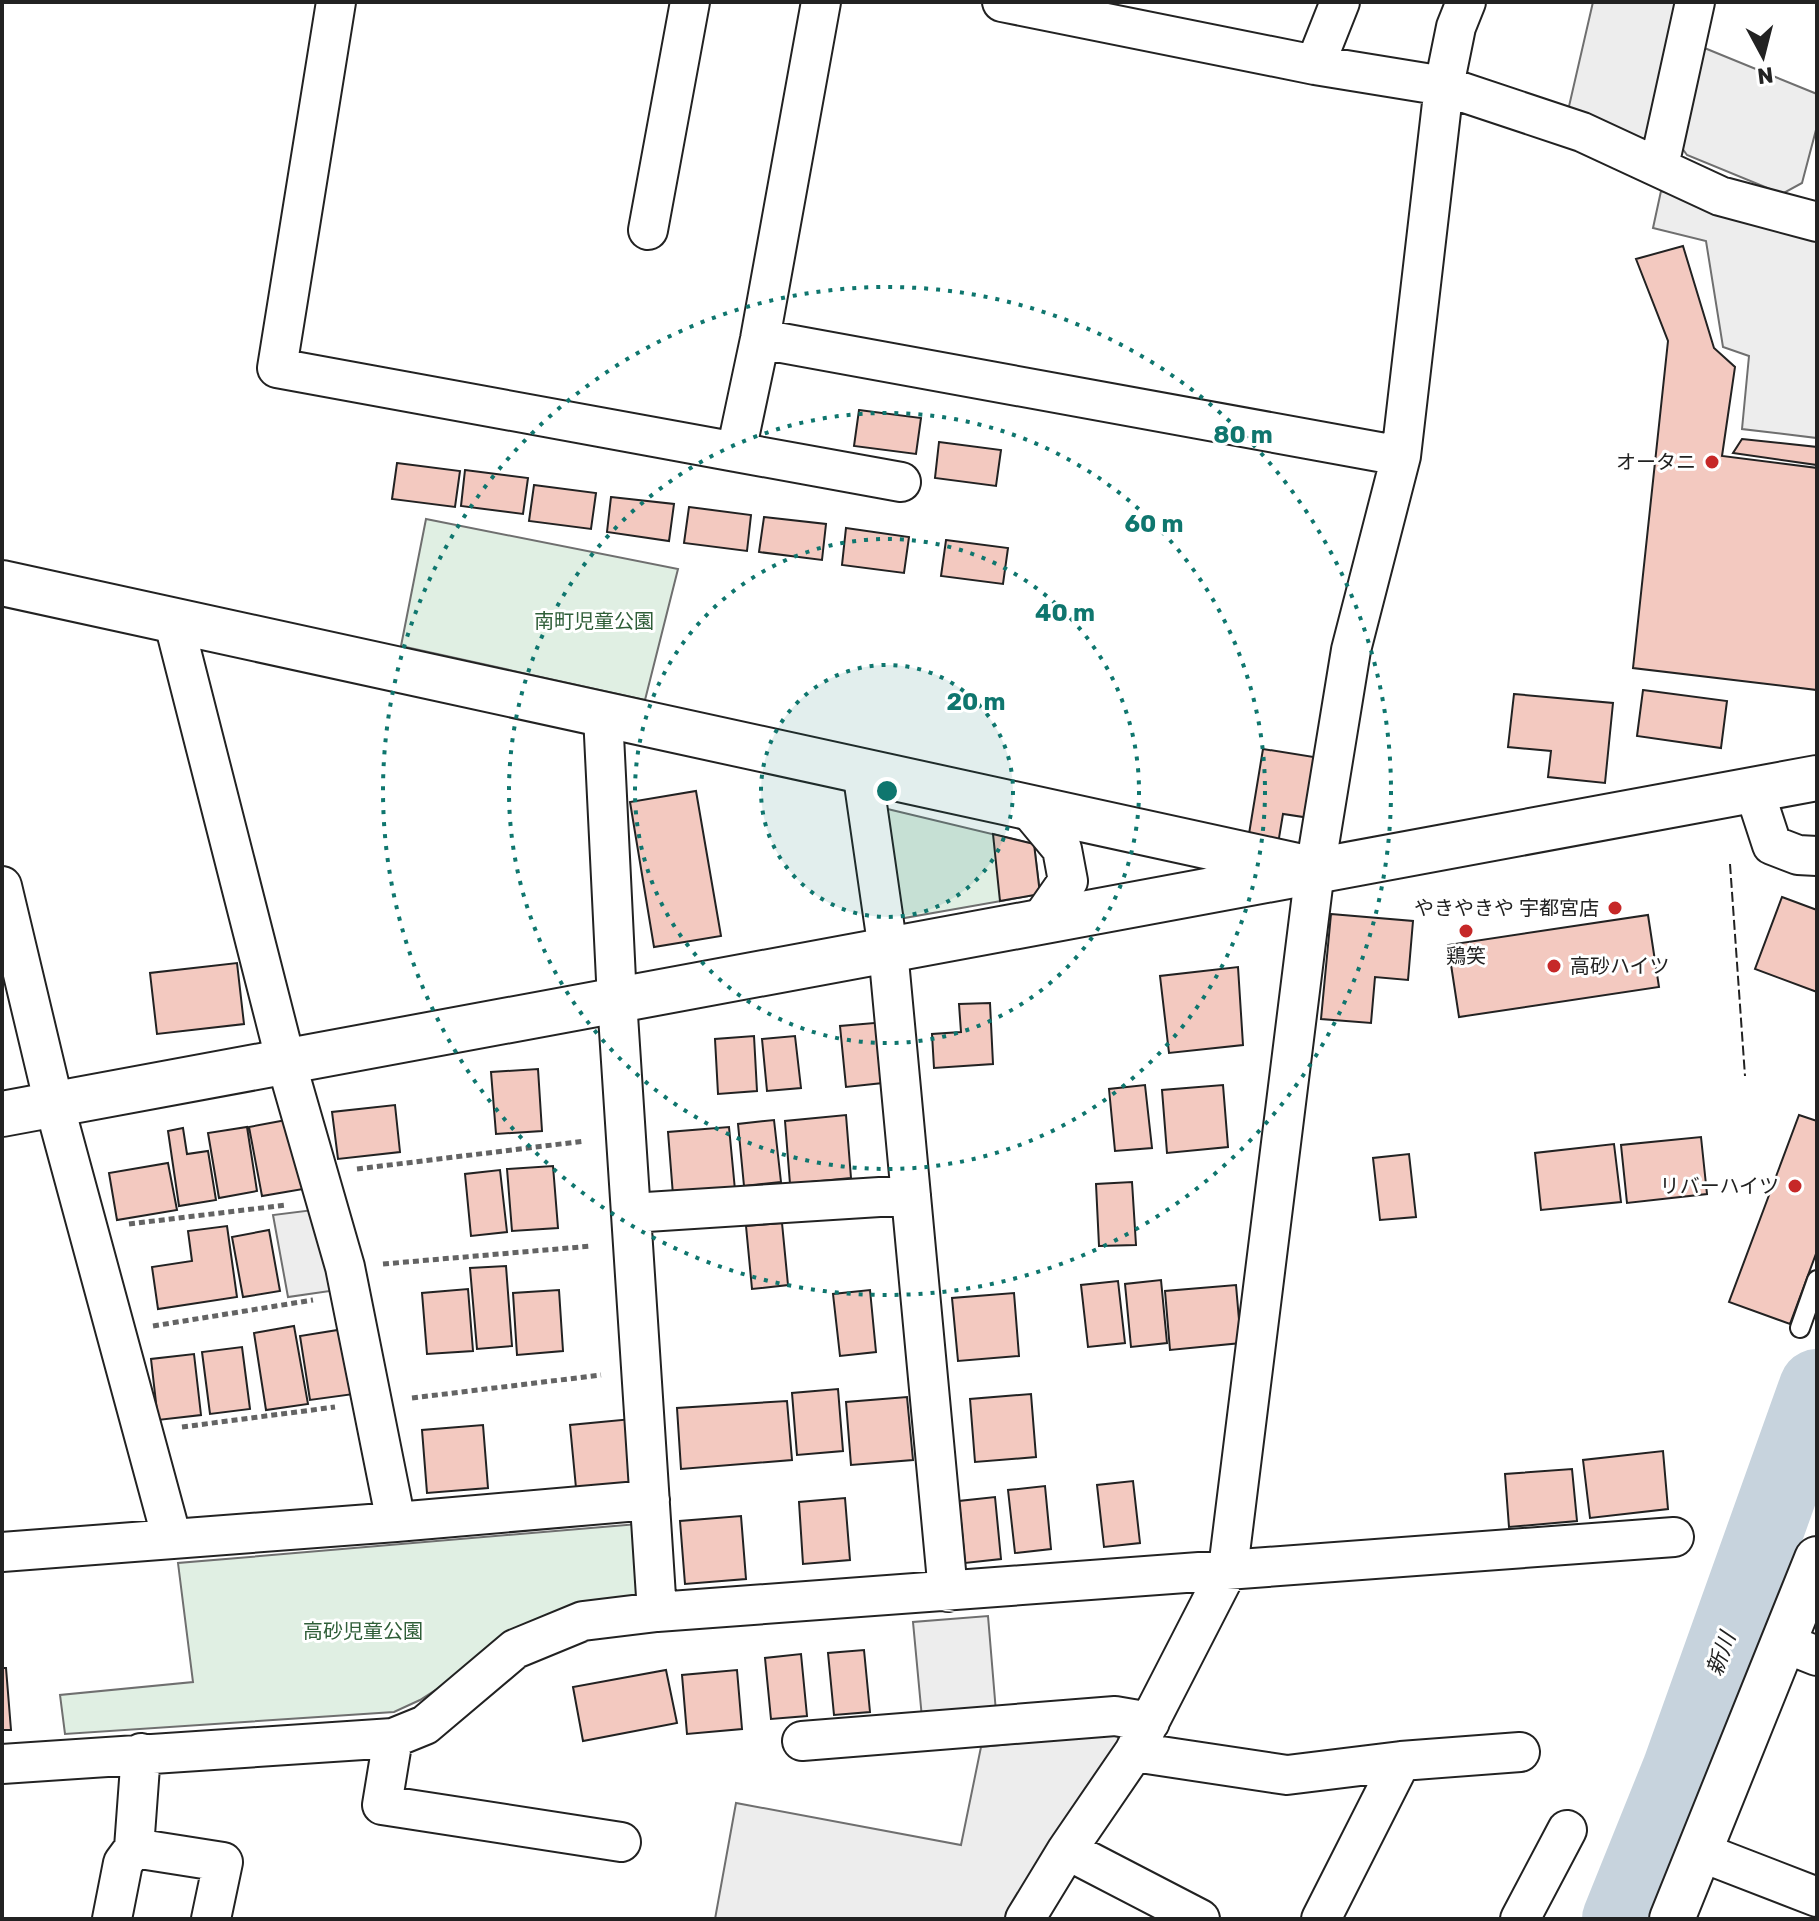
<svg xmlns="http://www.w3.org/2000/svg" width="1819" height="1921" viewBox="0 0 1819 1921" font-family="Rubik,'Noto Sans JP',sans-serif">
<rect width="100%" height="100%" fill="#fff"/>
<path fill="#e0efe3" stroke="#6f6f6f" stroke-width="2" d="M 426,519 L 678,569 L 645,700 L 401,646 Z
M 875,806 L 1034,844 L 1040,894 L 893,920 Z
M 638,1524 L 649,1598 L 533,1627 L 420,1700 L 394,1712 L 65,1734 L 60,1695 L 193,1682 L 178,1563 Z"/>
<path fill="#ededed" stroke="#6f6f6f" stroke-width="2" d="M 1593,2 L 1690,2 L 1651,144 L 1567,115 Z
M 1702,47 L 1817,94 L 1817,126 L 1802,183 L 1782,194 L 1687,155 L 1674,137 Z
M 1661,191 L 1817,233 L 1817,438 L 1742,429 L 1749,356 L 1723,347 L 1706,241 L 1653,228 Z
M 321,1209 L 337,1290 L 288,1297 L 273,1215 Z
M 988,1616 L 996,1712 L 922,1718 L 913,1622 Z
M 1118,1733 L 1120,1758 L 1015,1919 L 715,1919 L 736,1803 L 961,1845 L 981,1747 Z"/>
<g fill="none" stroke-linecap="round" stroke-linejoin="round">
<path stroke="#c7d3dd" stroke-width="76" d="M 1620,1919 L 1680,1770 L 1817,1387"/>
</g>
<path fill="#f3c9c0" stroke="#222" stroke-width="2" d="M 1683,246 L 1714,348 L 1735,367 L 1722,456 L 1817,468 L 1817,690 L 1633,668 L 1668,341 L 1636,259 Z
M 859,410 L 921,418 L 916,454 L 854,446 Z
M 1742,439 L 1817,447 L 1817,465 L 1733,453 Z
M 939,442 L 1001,450 L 996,486 L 935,478 Z
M 397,463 L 460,471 L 455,507 L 392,499 Z
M 465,470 L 528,478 L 523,514 L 461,506 Z
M 534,485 L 596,493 L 591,529 L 529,521 Z
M 611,497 L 674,504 L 669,541 L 607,532 Z
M 689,507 L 751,515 L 747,551 L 684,543 Z
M 764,517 L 826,524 L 822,560 L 759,552 Z
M 846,528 L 909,537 L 904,573 L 842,565 Z
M 946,540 L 1008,548 L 1003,584 L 941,576 Z
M 1643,690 L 1727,701 L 1721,748 L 1637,736 Z
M 1514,694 L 1613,703 L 1605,783 L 1548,777 L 1551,751 L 1508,747 Z
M 1263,749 L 1320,758 L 1310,818 L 1283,814 L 1278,844 L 1248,840 Z
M 696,791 L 721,936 L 654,947 L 630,802 Z
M 993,834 L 1034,844 L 1040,894 L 1000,901 Z
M 1782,897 L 1817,910 L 1817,992 L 1755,969 Z
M 1331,914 L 1413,921 L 1408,980 L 1375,977 L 1371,1023 L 1321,1019 Z
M 1648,915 L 1659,987 L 1459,1017 L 1448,945 Z
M 237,963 L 244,1024 L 157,1034 L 150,973 Z
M 1238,967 L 1243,1045 L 1169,1053 L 1160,976 Z
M 990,1003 L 993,1064 L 934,1068 L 932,1034 L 961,1032 L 959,1004 Z
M 886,1022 L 892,1082 L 846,1087 L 840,1026 Z
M 754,1036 L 757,1091 L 718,1094 L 715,1039 Z
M 795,1036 L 801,1088 L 767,1091 L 762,1039 Z
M 538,1069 L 542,1131 L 496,1134 L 491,1072 Z
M 1145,1085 L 1152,1148 L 1115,1151 L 1109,1089 Z
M 1223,1085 L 1228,1147 L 1167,1153 L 1162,1090 Z
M 395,1105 L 400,1152 L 338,1159 L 332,1112 Z
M 846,1115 L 851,1178 L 790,1184 L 785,1121 Z
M 1799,1115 L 1817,1121 L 1817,1251 L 1790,1324 L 1729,1302 Z
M 297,1118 L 309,1188 L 262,1196 L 249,1127 Z
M 774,1120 L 781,1182 L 744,1186 L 738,1124 Z
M 247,1127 L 257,1191 L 219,1198 L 208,1133 Z
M 729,1127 L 735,1190 L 673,1195 L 668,1132 Z
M 183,1128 L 187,1154 L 208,1151 L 216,1200 L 179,1206 L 168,1131 Z
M 1701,1137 L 1707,1194 L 1627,1203 L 1621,1145 Z
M 1614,1144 L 1621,1202 L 1541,1210 L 1535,1153 Z
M 1409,1154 L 1416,1217 L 1380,1220 L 1373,1158 Z
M 168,1163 L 177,1210 L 117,1220 L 109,1173 Z
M 553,1166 L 558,1228 L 512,1231 L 507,1169 Z
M 500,1170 L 507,1232 L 471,1236 L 465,1174 Z
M 1132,1182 L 1136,1245 L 1099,1246 L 1096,1184 Z
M 782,1223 L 788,1285 L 752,1289 L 746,1226 Z
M 227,1226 L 237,1297 L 158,1309 L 152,1267 L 192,1261 L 188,1231 Z
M 269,1230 L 280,1291 L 243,1297 L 232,1237 Z
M 506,1266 L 512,1346 L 477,1349 L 470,1268 Z
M 1161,1280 L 1167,1343 L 1131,1347 L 1125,1284 Z
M 1118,1281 L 1125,1343 L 1088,1347 L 1081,1285 Z
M 1236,1285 L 1241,1343 L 1170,1350 L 1165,1291 Z
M 468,1289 L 473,1351 L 427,1354 L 422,1293 Z
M 559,1290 L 563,1351 L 517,1355 L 513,1293 Z
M 870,1290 L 876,1352 L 840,1356 L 833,1294 Z
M 1014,1293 L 1019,1356 L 958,1361 L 952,1298 Z
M 294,1326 L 308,1404 L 266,1410 L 254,1333 Z
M 344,1329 L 354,1394 L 310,1400 L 300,1336 Z
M 242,1347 L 250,1409 L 210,1414 L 202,1352 Z
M 194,1354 L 201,1415 L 158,1420 L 151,1359 Z
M 838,1389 L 843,1451 L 797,1455 L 792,1393 Z
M 1031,1394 L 1036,1457 L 975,1462 L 970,1399 Z
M 907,1397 L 913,1460 L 851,1465 L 846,1402 Z
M 787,1401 L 792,1460 L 681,1469 L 677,1408 Z
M 632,1419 L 637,1482 L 576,1488 L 570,1425 Z
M 483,1425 L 488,1488 L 427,1493 L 422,1430 Z
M 1663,1451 L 1668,1509 L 1590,1518 L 1583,1460 Z
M 1572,1469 L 1577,1521 L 1509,1527 L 1505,1474 Z
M 1133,1481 L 1140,1543 L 1104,1547 L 1097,1485 Z
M 1045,1486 L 1051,1549 L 1015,1553 L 1008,1490 Z
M 995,1497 L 1001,1559 L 965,1563 L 959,1501 Z
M 845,1498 L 850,1560 L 803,1564 L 799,1502 Z
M 741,1516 L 746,1579 L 685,1584 L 680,1521 Z
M 864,1650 L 870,1712 L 834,1715 L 828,1653 Z
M 801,1654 L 807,1716 L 771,1719 L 765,1658 Z
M 2,1668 L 6,1668 L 11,1730 L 2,1730 Z
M 666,1670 L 677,1723 L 583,1741 L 573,1687 Z
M 737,1670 L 742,1729 L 687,1734 L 682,1675 Z"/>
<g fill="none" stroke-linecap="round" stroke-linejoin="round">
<defs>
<path id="lane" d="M 1800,1328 L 1817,1280"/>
<path id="street" d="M 336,2 L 277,368 L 736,452 L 760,339 L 821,2
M 1002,2 L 1315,65 L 1444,86 L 1582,132 L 1720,196 L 1817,222
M 1315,65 L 1340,2
M 1659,166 L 1695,2
M 648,230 L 690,2
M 760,339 L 1401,456
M 736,452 L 901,482
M 173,619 L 286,1062 L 345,1267 L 396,1522
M 603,715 L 617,1000 L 657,1612
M 862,770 L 888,950 L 948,1592
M 1754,790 L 1772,845 L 1798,855 L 1817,856
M 1027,807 L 1062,849 L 1068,881 L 1040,921
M 2,886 L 54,1104 L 172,1539
M 631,1213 L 911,1195
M 2,1552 L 396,1522 L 650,1500
M 1784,1643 L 1817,1656
M 393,1738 L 382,1805 L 621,1842
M 802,1741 L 1115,1716 L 1150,1722
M 1134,1752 L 1287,1775 L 1401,1761 L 1520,1752
M 141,1753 L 134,1848 L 223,1862 L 211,1919
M 2,1764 L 393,1738 L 425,1725 L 515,1649 L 583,1621 L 657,1612 L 1674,1537
M 1067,1850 L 1200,1919
M 1698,1851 L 1817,1897
M 112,1919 L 123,1863 L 134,1848
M 1025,1919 L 1067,1850 L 1134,1752 L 1228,1569 L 1315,870 L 1351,650 L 1401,456 L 1444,86 L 1456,27 L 1466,2
M 1321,1919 L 1401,1761
M 1520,1919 L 1567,1830"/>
<path id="secondary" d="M 2,583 L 1297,866
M 2,1114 L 1817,778
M 1672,1919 L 1817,1559"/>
</defs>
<use href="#lane" stroke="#222" stroke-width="22"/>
<use href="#street" stroke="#222" stroke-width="42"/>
<use href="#secondary" stroke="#222" stroke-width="48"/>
<path stroke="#646464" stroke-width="5" stroke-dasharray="6 4" stroke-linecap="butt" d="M 357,1169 L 585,1141
M 129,1224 L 286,1205
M 383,1264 L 592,1246
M 153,1326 L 313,1300
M 412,1398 L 601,1375
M 182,1427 L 335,1407"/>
<use href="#lane" stroke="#fff" stroke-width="18"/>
<use href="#street" stroke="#fff" stroke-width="38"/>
<use href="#secondary" stroke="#fff" stroke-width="44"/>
<path stroke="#222" stroke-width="2" stroke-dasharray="10 4" stroke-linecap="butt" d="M 1730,864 L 1745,1076"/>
</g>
<circle cx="887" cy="791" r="126" fill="#0f766e" fill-opacity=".12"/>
<g fill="none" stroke="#0f766e" stroke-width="4" stroke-dasharray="4 8">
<circle cx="887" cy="791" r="126"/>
<circle cx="887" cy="791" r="252"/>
<circle cx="887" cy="791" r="378"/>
<circle cx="887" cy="791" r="504"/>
</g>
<g fill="#c62828" stroke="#fff" stroke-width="3">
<circle cx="1712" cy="462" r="8"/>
<circle cx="1615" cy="908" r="8"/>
<circle cx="1466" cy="931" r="8"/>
<circle cx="1554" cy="966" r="8"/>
<circle cx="1795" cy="1186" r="8"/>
</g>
<g text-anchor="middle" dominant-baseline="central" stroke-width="6" stroke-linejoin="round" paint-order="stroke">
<g font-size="20" fill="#222" stroke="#fff" text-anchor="end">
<text x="1696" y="462">オータニ</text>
<text x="1599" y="908">やきやきや 宇都宮店</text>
<text x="1466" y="956" text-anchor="middle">鶏笑</text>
<text x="1570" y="966" text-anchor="start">高砂ハイツ</text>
<text x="1779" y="1186">リバーハイツ</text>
</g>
<g font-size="20" fill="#2f5e38" stroke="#fff">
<text x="594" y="621">南町児童公園</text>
<text x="363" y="1631">高砂児童公園</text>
</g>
<g font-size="22" font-style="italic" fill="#222" stroke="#fff">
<text transform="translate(1721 1654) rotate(-70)">新川</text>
</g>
</g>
<circle cx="887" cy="791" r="12" fill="#0f766e" stroke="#fff" stroke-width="4"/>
<g font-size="24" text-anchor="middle" font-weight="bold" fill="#0f766e" stroke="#fff" stroke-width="6" stroke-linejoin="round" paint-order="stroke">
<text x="1243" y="443">80 m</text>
<text x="1154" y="532">60 m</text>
<text x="1065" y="621">40 m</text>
<text x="976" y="710">20 m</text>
</g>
<rect width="1819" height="1921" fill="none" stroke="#222222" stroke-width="8"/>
<g transform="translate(1763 56) rotate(173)" stroke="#ffffff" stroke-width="6" paint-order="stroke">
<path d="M0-6L14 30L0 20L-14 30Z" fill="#222222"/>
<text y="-12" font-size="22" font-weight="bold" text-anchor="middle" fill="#222222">N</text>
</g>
</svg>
